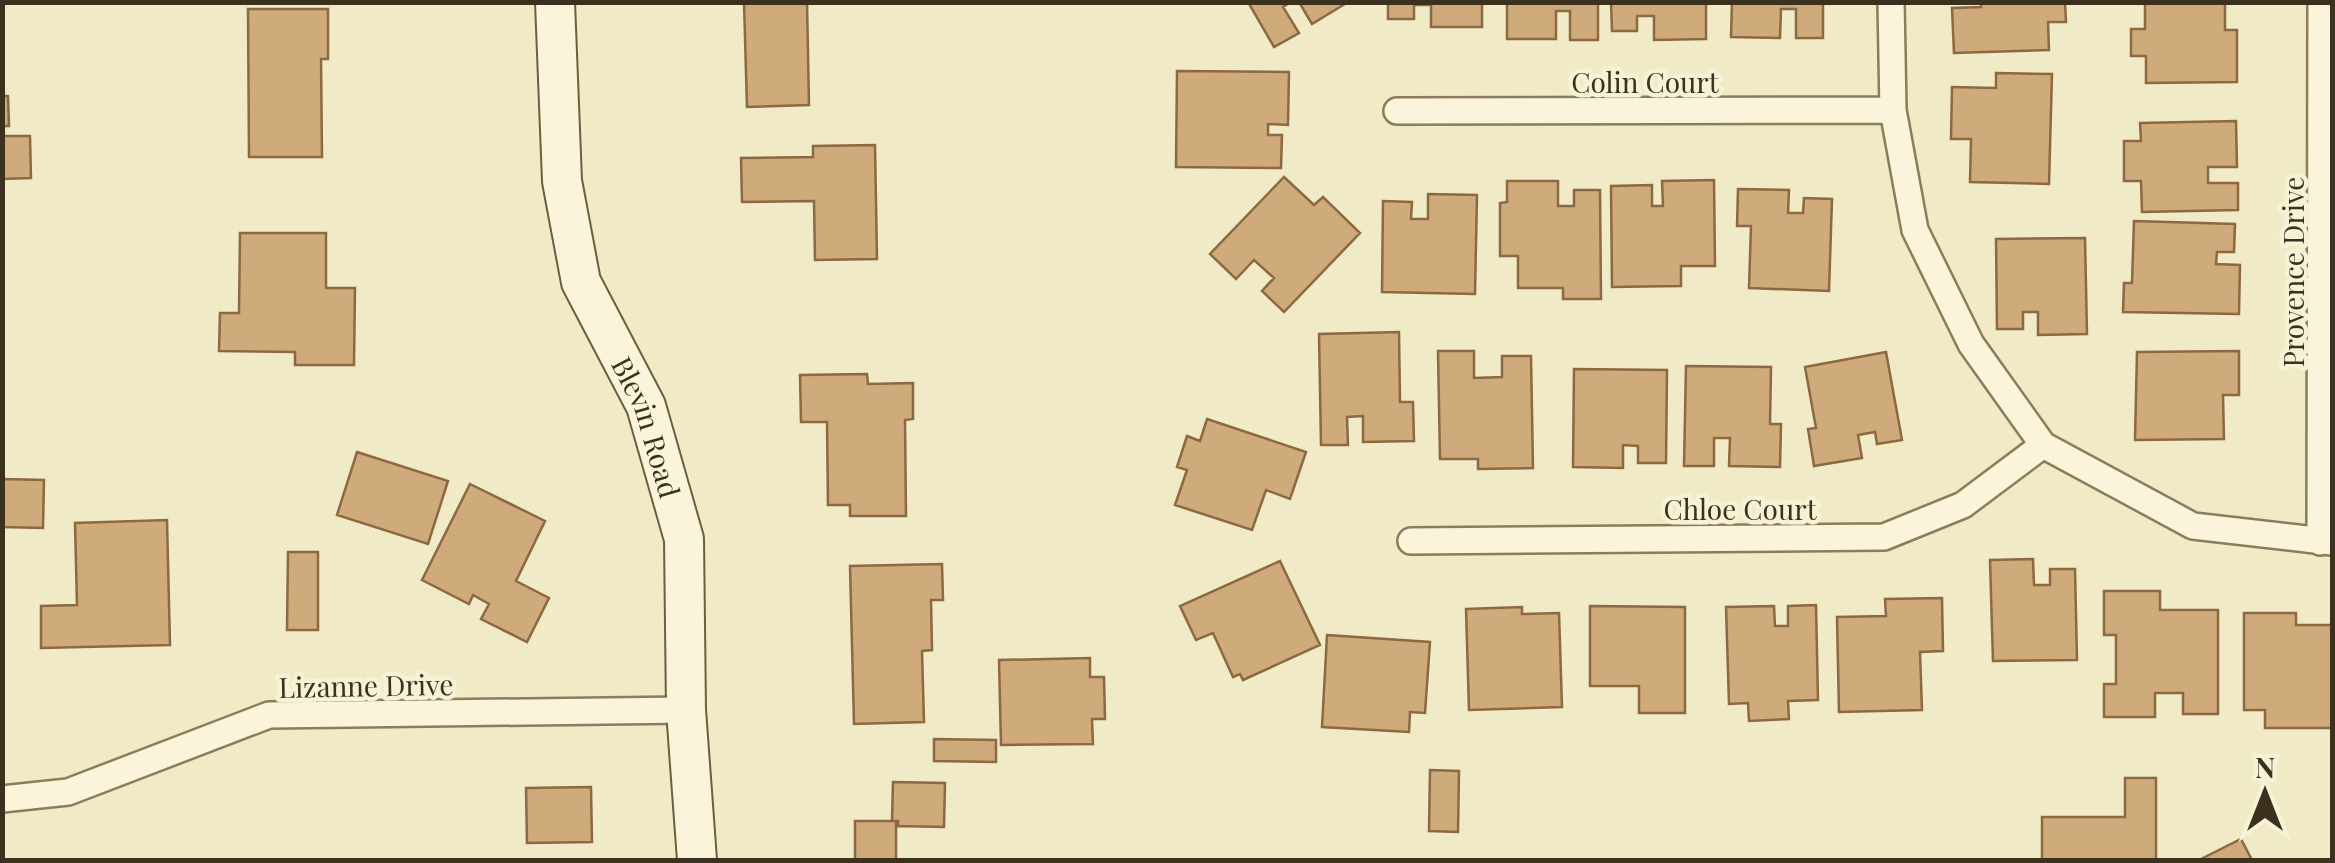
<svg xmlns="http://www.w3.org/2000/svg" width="2335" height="863" viewBox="0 0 2335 863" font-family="'Playfair Display',serif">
<rect width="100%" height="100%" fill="#f0eac6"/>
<path fill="#cfaa7b" stroke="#8c6940" stroke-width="2.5" d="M 744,2 L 807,2 L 809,105 L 747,107 Z
M 1248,2 L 1291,2 L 1283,7 L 1299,33 L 1274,47 Z
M 1299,2 L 1348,2 L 1312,24 Z
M 1388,2 L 1482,2 L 1482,27 L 1431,27 L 1431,5 L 1414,5 L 1414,19 L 1388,19 Z
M 1507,2 L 1598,2 L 1598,40 L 1570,40 L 1570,11 L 1556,11 L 1556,39 L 1507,39 Z
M 1611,2 L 1706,2 L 1706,39 L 1654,40 L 1654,16 L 1637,16 L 1637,31 L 1612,31 Z
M 1732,2 L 1823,2 L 1823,38 L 1796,38 L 1796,9 L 1781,9 L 1780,38 L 1731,37 Z
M 1981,2 L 2065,2 L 2066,22 L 2048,22 L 2049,50 L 1954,53 L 1952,8 L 1981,7 Z
M 2145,2 L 2225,2 L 2225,30 L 2237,30 L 2237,82 L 2146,83 L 2146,56 L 2131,56 L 2131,29 L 2145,29 Z
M 248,9 L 328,9 L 328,59 L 321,59 L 322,157 L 249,157 Z
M 1177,71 L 1289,72 L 1288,125 L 1268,124 L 1268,135 L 1282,135 L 1281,168 L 1176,167 Z
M 1996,73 L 2052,74 L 2049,184 L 1970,182 L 1971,139 L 1951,139 L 1952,87 L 1996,88 Z
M 2,96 L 8,96 L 9,126 L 2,126 Z
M 2236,121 L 2237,167 L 2208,167 L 2208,183 L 2238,183 L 2238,210 L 2142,212 L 2141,181 L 2124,181 L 2124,141 L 2141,141 L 2140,123 Z
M 2,136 L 30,136 L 31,178 L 2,179 Z
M 875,145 L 877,259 L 815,260 L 814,201 L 742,202 L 741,158 L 813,157 L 813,146 Z
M 1284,177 L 1314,205 L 1323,197 L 1360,233 L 1284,312 L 1262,291 L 1274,278 L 1254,260 L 1236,279 L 1210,254 Z
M 1714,180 L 1715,266 L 1681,266 L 1681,286 L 1612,287 L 1611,186 L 1652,185 L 1652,206 L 1663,206 L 1662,181 Z
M 1507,181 L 1558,181 L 1558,206 L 1574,206 L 1574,190 L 1600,190 L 1601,299 L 1563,299 L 1563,288 L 1518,288 L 1518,256 L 1500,256 L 1500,203 L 1507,202 Z
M 1738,189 L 1789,190 L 1788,213 L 1803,213 L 1804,198 L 1832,199 L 1829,291 L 1749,288 L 1751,226 L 1737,226 Z
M 1428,194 L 1477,195 L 1475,294 L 1382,292 L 1383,201 L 1412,202 L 1411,219 L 1428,219 Z
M 2134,221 L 2235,224 L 2234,252 L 2217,252 L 2216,264 L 2240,265 L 2239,314 L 2123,312 L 2124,283 L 2132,283 Z
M 240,233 L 326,233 L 326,288 L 355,288 L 354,365 L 295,365 L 295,352 L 219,351 L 220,313 L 239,313 Z
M 2085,238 L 2087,334 L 2038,335 L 2038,312 L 2023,312 L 2023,329 L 1997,329 L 1996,239 Z
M 1399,332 L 1400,402 L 1413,402 L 1414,441 L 1363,442 L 1363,416 L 1347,417 L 1348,445 L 1321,445 L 1319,334 Z
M 1438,351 L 1474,351 L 1474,378 L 1502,377 L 1502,356 L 1531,356 L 1533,468 L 1478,469 L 1478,459 L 1440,459 Z
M 2239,351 L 2239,395 L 2223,395 L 2224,439 L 2135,440 L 2137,352 Z
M 1886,352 L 1902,440 L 1877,444 L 1875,432 L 1858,435 L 1862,458 L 1814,466 L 1808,429 L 1816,428 L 1805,367 Z
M 1686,366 L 1771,367 L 1770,424 L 1781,424 L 1780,467 L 1729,466 L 1730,438 L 1714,438 L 1714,466 L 1684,466 Z
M 1574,369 L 1667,370 L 1666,463 L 1638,463 L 1638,446 L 1623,445 L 1623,468 L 1573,467 Z
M 867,374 L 868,384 L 913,383 L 913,419 L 905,420 L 906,516 L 850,516 L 850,505 L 828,505 L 827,422 L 801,422 L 800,375 Z
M 1207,419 L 1306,452 L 1290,499 L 1266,490 L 1252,530 L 1175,505 L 1187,470 L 1177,467 L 1187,436 L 1200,441 Z
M 357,452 L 448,481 L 428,544 L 337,515 Z
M 2,479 L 44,480 L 43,528 L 2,527 Z
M 470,484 L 545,521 L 516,581 L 549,598 L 527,642 L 481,619 L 489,604 L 473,595 L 469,604 L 422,580 Z
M 167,520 L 170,645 L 41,648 L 41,606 L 77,605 L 75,523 Z
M 288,552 L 318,552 L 318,630 L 287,630 Z
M 2033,559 L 2034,585 L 2050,585 L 2050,569 L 2075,569 L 2077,660 L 1993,661 L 1990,560 Z
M 1280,561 L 1320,645 L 1243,680 L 1240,674 L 1233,677 L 1213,633 L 1196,640 L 1180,606 Z
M 942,564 L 943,600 L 931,600 L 932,650 L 922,651 L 924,722 L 854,724 L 850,566 Z
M 2104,591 L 2160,591 L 2160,610 L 2218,610 L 2218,714 L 2183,714 L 2183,693 L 2155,693 L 2155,717 L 2104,717 L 2104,684 L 2116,684 L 2116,635 L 2104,635 Z
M 1942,598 L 1943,651 L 1920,652 L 1922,710 L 1839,712 L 1837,617 L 1886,616 L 1885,599 Z
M 1816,605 L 1818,700 L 1788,701 L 1789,719 L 1749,721 L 1748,703 L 1729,704 L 1726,607 L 1774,606 L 1775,626 L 1788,626 L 1788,606 Z
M 1590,606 L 1685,607 L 1685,713 L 1639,713 L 1639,686 L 1590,686 Z
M 1522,607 L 1522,614 L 1559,613 L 1562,707 L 1469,710 L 1466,609 Z
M 2244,613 L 2296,613 L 2296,625 L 2332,625 L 2332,728 L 2265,728 L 2265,710 L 2244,710 Z
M 1327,635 L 1430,642 L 1425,713 L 1410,712 L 1409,732 L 1322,727 Z
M 1090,658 L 1090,677 L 1104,677 L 1105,719 L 1092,719 L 1093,744 L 1001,745 L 999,660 Z
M 934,739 L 996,740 L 996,762 L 934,761 Z
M 1430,770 L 1459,771 L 1458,832 L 1429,831 Z
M 2125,778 L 2156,778 L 2156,860 L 2042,860 L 2042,817 L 2125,817 Z
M 893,782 L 945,783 L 944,827 L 898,826 L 898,821 L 892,821 Z
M 591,787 L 592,842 L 527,843 L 526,788 Z
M 855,821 L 896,821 L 896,860 L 855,860 Z
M 2241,839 L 2252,860 L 2199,860 Z"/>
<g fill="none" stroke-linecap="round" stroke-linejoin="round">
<defs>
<path id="street" d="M 1891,2 L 1893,110 L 1915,230 L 1971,344 L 2043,445 L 2193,526 L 2332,542
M 1397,111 L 1893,110
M 1411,541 L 1884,537 L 1963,505 L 2043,445
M 2320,542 L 2321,2
M 2,799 L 68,792 L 269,715 L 686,710"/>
<g id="secondary">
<path id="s1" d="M 555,2 L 562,181 L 581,282 L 646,406 L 684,539 L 686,710 L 697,860"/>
</g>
</defs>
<use href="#street" stroke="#8c7c5b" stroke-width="30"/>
<use href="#secondary" stroke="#6e5d3e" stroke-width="42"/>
<use href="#street" stroke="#faf5da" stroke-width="25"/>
<use href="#secondary" stroke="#faf5da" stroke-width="38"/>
</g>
<g text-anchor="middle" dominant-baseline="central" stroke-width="9" stroke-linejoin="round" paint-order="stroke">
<g font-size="28" fill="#3c311f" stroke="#f7f2d6">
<text x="1645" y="81">Colin Court</text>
<text transform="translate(2292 272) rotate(-90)">Provence Drive</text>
<text stroke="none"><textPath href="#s1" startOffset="442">Blevin Road</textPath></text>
<text x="1740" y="508">Chloe Court</text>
<text transform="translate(366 685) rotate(-1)">Lizanne Drive</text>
</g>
</g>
<rect width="2335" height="863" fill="none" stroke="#3c311f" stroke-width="10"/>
<g transform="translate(2265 793)" stroke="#f7f2d6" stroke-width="8" paint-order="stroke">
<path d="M0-8L18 38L0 25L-18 38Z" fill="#3c311f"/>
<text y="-15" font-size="28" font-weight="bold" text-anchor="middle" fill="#3c311f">N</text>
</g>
</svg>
